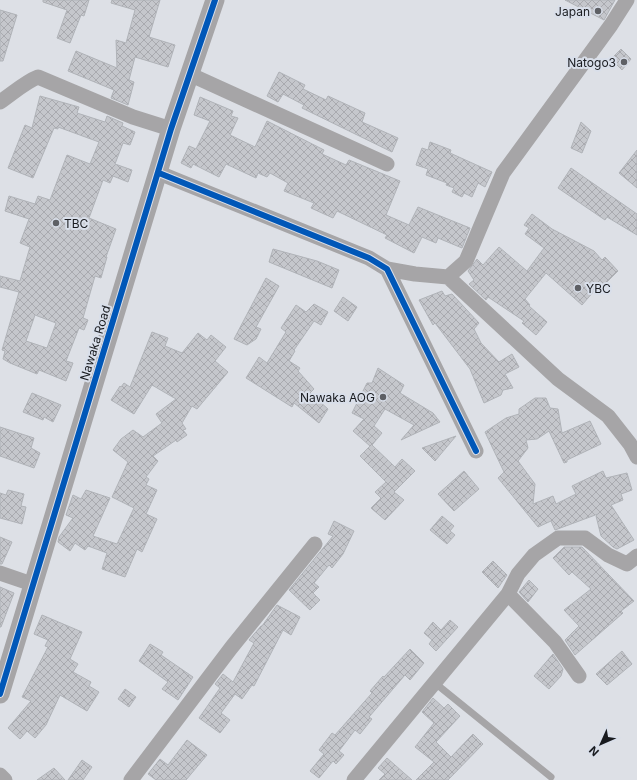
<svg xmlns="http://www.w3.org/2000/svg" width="637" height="780" viewBox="0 0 637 780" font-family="Inter,sans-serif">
<defs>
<pattern id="building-cross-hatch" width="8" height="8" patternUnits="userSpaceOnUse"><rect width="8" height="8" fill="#c5c7cc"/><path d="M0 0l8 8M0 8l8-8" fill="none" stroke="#a9aaaf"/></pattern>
</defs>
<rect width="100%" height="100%" fill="#dde0e6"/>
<path fill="url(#building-cross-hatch)" stroke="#b0b3b8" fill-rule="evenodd" d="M 43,0 L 89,0 L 84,16 L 81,15 L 70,43 L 57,38 L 67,10 L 43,2 Z
M 112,0 L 160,0 L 149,37 L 175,45 L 168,67 L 135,57 L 129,80 L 134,82 L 128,105 L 111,98 L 114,90 L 68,71 L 76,51 L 117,68 L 116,40 L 126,43 L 135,10 L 111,3 Z
M 565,0 L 615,0 L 604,20 Z
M 0,10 L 17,15 L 3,61 L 0,61 Z
M 621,49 L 631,59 L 622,70 L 611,59 Z
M 279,72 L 305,85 L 303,89 L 326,100 L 328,96 L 365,113 L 362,122 L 398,138 L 392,152 L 302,108 L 304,105 L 283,94 L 278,102 L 267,96 Z
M 40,96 L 79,107 L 77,113 L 105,122 L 107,116 L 123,123 L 122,126 L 135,132 L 130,145 L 123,143 L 115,164 L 132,170 L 128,182 L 113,176 L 110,183 L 103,180 L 89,218 L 116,229 L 106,257 L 107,257 L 101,278 L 95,276 L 83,318 L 88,320 L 84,330 L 79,328 L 66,361 L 73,363 L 66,381 L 39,370 L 37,374 L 10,363 L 3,359 L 5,351 L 2,350 L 19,292 L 0,287 L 0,276 L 20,281 L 30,247 L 20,243 L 29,219 L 5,211 L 9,196 L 35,204 L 38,196 L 50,200 L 67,155 L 90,164 L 99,142 L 58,127 L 58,129 L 54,128 L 33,178 L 8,168 L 25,125 L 32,128 ZM 35,315 L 56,323 L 47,348 L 26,341 Z
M 200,97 L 233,111 L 231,116 L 238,118 L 230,135 L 255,147 L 267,121 L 324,150 L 322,154 L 346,165 L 349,160 L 400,181 L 386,215 L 409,225 L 418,207 L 470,228 L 462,248 L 438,238 L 436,243 L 422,237 L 414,253 L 385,238 L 387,235 L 337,211 L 333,218 L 311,208 L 314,203 L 284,191 L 288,183 L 270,173 L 267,177 L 258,173 L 256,178 L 226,164 L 219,177 L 193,164 L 191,168 L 181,163 L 189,146 L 196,149 L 210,121 L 194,115 Z
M 581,122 L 591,131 L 582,153 L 571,148 Z
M 430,142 L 451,150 L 450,153 L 492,172 L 485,187 L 478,183 L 472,197 L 464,193 L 462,197 L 452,192 L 454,188 L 446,185 L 447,183 L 426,175 L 428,169 L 416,165 L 422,148 L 428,150 Z
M 637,150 L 637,188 L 619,173 Z
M 571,168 L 637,214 L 637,235 L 607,217 L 605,220 L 558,188 Z
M 532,214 L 552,229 L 594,251 L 602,260 L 605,257 L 618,271 L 603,286 L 600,284 L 582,305 L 546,273 L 525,299 L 530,305 L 529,306 L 547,322 L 536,335 L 522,323 L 524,321 L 488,297 L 486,300 L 469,284 L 474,280 L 468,271 L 477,259 L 483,265 L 499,247 L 527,271 L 544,248 L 525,234 L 529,228 L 524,225 Z
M 273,249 L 317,261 L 339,270 L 332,288 L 269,262 Z
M 266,278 L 279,286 L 256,327 L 261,329 L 256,339 L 247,345 L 234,339 Z
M 442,291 L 445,296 L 452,294 L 479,323 L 474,329 L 481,343 L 499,362 L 512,354 L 519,367 L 505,374 L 513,388 L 503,390 L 501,395 L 484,403 L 470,369 L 435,323 L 433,325 L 419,300 Z
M 343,297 L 357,307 L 348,321 L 334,311 Z
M 314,304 L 328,312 L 321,325 L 314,321 L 294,350 L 295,351 L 289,361 L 300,368 L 298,371 L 314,389 L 310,393 L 328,409 L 319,423 L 294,403 L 292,407 L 246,378 L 259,357 L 267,363 L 286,332 L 281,328 L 296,305 L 306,312 Z
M 152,332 L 168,338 L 165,346 L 182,353 L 198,333 L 207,340 L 211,335 L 226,347 L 215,361 L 228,372 L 197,409 L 192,406 L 182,423 L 186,429 L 183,430 L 187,435 L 177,442 L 176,440 L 153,456 L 158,461 L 146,477 L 149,479 L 146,485 L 157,490 L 146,514 L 157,519 L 142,552 L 137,549 L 125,577 L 102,569 L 107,553 L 88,546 L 85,550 L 75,543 L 70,551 L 58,542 L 59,537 L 73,518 L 66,515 L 73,495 L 81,499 L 86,490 L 110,498 L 93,536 L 117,544 L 134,508 L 112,497 L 128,462 L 113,450 L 121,439 L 133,430 L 143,437 L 162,423 L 156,414 L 176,399 L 152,385 L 134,414 L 111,400 L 120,386 L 121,387 L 124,383 L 130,387 Z
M 378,368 L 404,385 L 400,393 L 433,413 L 440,422 L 401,440 L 414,425 L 385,409 L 374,426 L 382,433 L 372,445 L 395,467 L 402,459 L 415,471 L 394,492 L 404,500 L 385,520 L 371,508 L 381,498 L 375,492 L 386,482 L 360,456 L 370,446 L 353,431 L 364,419 L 352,413 L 367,383 L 372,383 Z
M 32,393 L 61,405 L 53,422 L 44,417 L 43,420 L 23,412 Z
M 535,398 L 546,398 L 550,408 L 558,409 L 562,433 L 590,421 L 601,444 L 567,460 L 567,462 L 564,463 L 549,431 L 537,439 L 526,440 L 528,448 L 518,461 L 535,484 L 533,504 L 553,496 L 556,504 L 576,494 L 572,486 L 603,471 L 606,478 L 627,473 L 632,490 L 621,494 L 623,500 L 611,505 L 634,540 L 617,549 L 613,547 L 601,536 L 596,516 L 598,514 L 555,530 L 551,521 L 538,527 L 498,478 L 504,472 L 485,432 L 506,418 L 519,414 L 519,409 Z
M 0,427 L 34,438 L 31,448 L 40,453 L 34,468 L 0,456 Z
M 456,436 L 435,461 L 422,448 Z
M 464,471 L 479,489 L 454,511 L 438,494 Z
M 8,490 L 24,494 L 21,506 L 26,507 L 22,524 L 0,518 L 0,493 L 6,495 Z
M 442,516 L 454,526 L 450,531 L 455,535 L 447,544 L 430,530 Z
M 334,521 L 354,531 L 343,554 L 332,568 L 329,565 L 314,583 L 319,587 L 313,593 L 320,600 L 310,610 L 289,590 L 333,536 L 328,534 Z
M 0,537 L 12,542 L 2,564 L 0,564 Z
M 564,547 L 582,547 L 634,601 L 621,611 L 623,613 L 575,655 L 565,640 L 579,626 L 564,610 L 591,589 L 572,572 L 569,575 L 553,558 Z
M 493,561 L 507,575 L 498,588 L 482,572 Z
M 529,580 L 538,589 L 528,602 L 519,592 Z
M 0,587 L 14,593 L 1,627 L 0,627 Z
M 277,605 L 300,617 L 291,635 L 283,630 L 254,686 L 252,685 L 242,699 L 235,694 L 221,713 L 230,720 L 220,733 L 199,718 L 220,688 L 215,684 L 223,674 L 233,682 L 254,643 L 249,640 L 261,626 L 262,626 Z
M 42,615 L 82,632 L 70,659 L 78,664 L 73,672 L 91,682 L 89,686 L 99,692 L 87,711 L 60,695 L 46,725 L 35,738 L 27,731 L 20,739 L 8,728 L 31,701 L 22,697 L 48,647 L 45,646 L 48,640 L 34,634 Z
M 450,620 L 458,627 L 436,651 L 429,644 L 432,640 L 424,633 L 433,622 L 441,630 Z
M 150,644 L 163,652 L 161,655 L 193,677 L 178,700 L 162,689 L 168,682 L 139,661 Z
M 410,649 L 424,663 L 410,680 L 405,675 L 369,717 L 372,719 L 360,734 L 355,730 L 339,751 L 344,755 L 336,764 L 333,761 L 319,778 L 310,771 L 324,754 L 319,750 L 332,733 L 335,735 L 372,693 L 370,691 L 383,676 L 384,677 Z
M 622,651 L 632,664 L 607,685 L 596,674 Z
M 553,654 L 563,669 L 561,676 L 549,689 L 534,676 Z
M 125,689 L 136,697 L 129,707 L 118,699 Z
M 433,698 L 444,708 L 448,704 L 460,716 L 436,742 L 451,757 L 473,734 L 483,744 L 448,780 L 416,780 L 434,762 L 415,747 L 434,723 L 422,712 Z
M 187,740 L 207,755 L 186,780 L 156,780 L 148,774 L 160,759 L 168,765 Z
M 387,758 L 412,780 L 379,780 L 385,774 L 378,768 Z
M 82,760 L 92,767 L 83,780 L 68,780 Z
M 54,768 L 65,780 L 37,780 Z"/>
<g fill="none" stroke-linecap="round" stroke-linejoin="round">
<path stroke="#a6a5a7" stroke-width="7" d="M 435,683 L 551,777"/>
<path stroke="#a6a5a7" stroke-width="15" d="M 189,74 L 387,164
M 0,102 C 12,94 25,82 38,77 L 133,117 L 171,129
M 159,173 L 369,258 L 387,269 L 476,451
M 387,269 L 415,274 L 448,277 L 466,261 L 503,173 L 611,25 L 627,0
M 448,277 L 558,379 L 608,416 L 630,444 L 637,457
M 0,573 L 32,584
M 508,594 L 555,642 L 579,676
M 0,775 L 5,780
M 131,780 L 231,648 L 315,544
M 354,780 L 508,594 L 518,574 L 534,555 L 558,538 L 585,538 L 608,555 L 627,564 L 637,556"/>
<path stroke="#a6a5a7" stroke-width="19" d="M 0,694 L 171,129 L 215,0"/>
<defs>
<path id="cycleway" d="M 159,173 L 369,258 L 387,269 L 476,451
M 0,694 L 171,129 L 215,0"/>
</defs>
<use href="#cycleway" stroke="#d9dfea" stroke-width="8"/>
<use href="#cycleway" stroke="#0057b8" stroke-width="6"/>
</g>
<g fill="#5e6065" stroke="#d9dfea" stroke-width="1.5">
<circle cx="598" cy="11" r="4"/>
<circle cx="624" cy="62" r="4"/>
<circle cx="56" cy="223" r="4"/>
<circle cx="578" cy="288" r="4"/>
<circle cx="383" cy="397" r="4"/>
</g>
<g text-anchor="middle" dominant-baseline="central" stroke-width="4" stroke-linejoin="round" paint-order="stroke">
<g font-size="12" fill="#191b1f" stroke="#d9dfea" text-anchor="end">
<text x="590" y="11">Japan</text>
<text x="616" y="62">Natogo3</text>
<text x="64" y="223" text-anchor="start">TBC</text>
<text x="586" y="288" text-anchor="start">YBC</text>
<text x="375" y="397">Nawaka AOG</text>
</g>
<g font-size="12" fill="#191b1f" stroke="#d9dfea">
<text transform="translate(95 343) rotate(-73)">Nawaka Road</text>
</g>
</g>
<g transform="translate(601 744) rotate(225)" stroke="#d9dfea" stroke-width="3" paint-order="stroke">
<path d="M0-3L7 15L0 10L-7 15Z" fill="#191b1f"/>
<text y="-6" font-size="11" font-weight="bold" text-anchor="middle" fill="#191b1f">N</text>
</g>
</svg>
